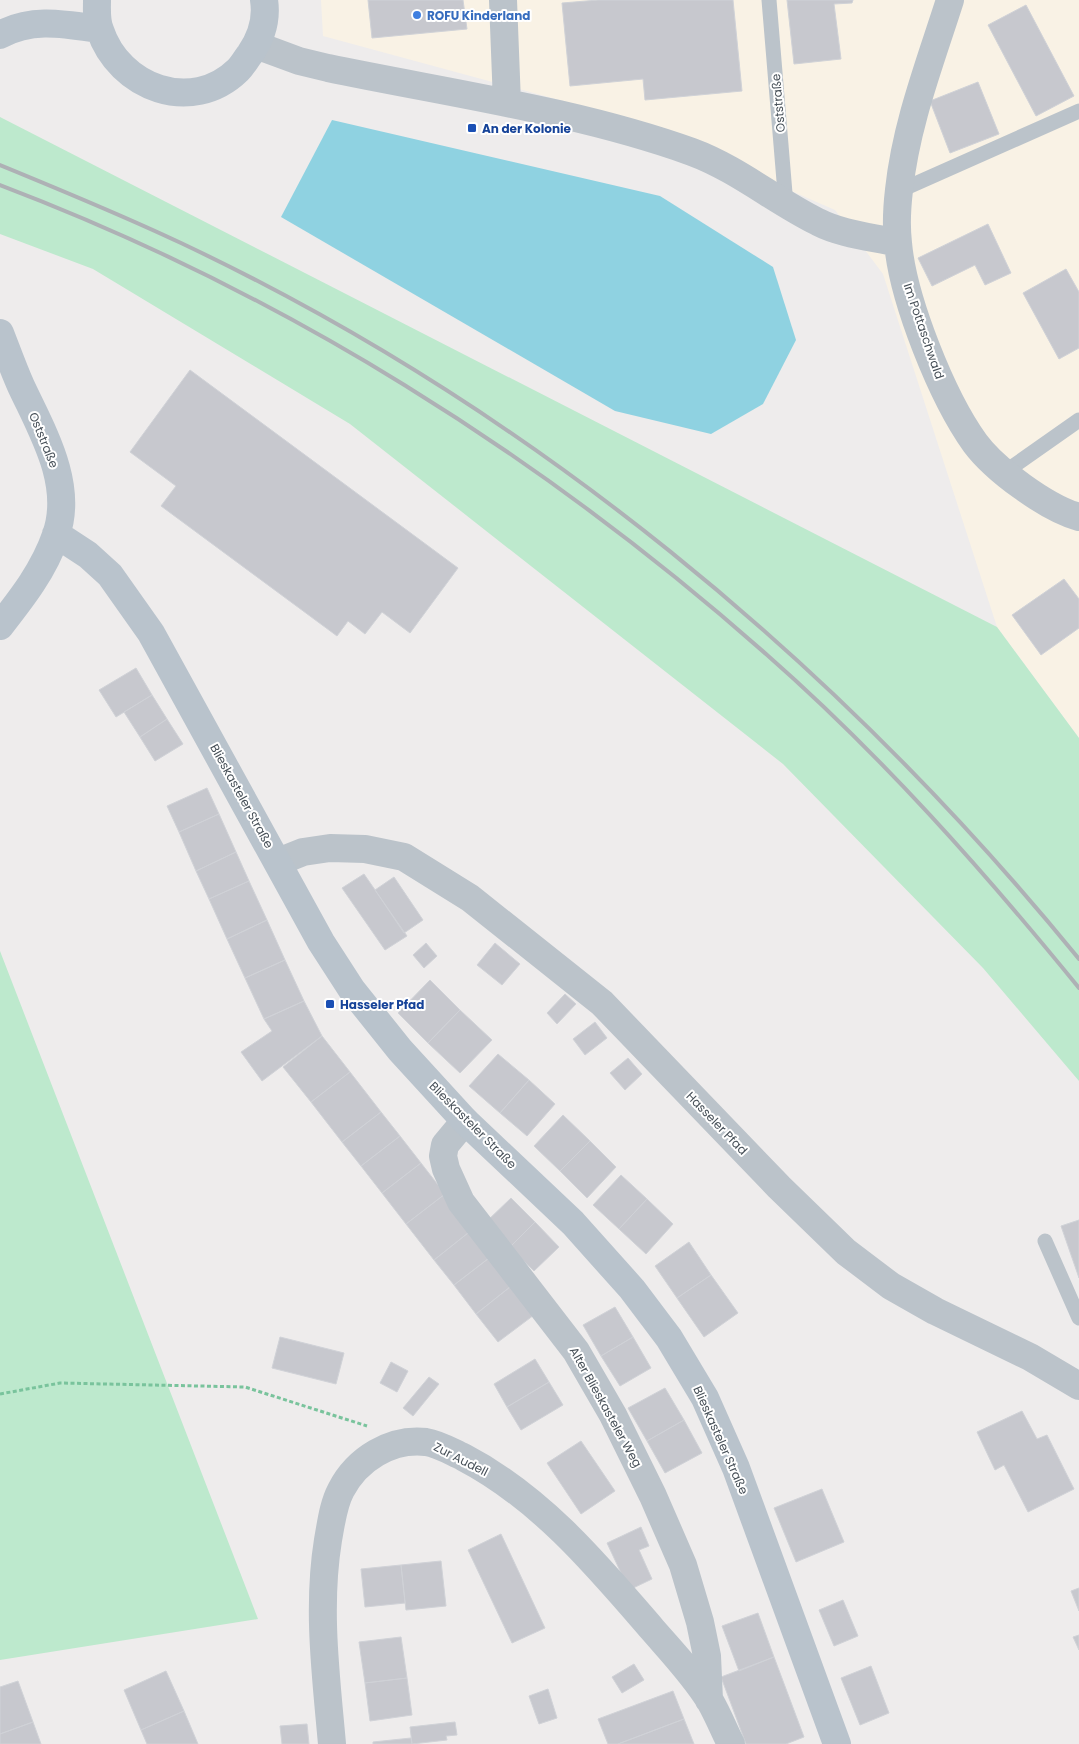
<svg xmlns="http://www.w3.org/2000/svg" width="1079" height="1744" viewBox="0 0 1079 1744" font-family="Poppins,sans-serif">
<rect width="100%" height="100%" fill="#eeecec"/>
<path fill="#f9f2e5" d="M 321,0 L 1079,0 L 1079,738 L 997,627 L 883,274 L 835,210 L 622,117 L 323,36 Z"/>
<path fill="#bde9cd" d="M 0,117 L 997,627 L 1079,738 L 1079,1081 L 983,968 L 783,764 L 350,424 L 93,269 L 0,234 Z
M 0,951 L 258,1619 L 0,1660 Z"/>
<path fill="#8fd2e1" d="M 332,120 L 660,196 L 773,267 L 796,340 L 763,404 L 711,434 L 615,411 L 281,217 Z"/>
<path fill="#c7c8ce" stroke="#d0d2d7" d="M 368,0 L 463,0 L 467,29 L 372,38 Z
M 598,0 L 733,0 L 742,91 L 645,100 L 643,79 L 570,86 L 562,3 Z
M 787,0 L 853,0 L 852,3 L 834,4 L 841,59 L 794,64 Z
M 1026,5 L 1074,96 L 1036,116 L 988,25 Z
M 978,82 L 999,134 L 950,153 L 930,101 Z
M 988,224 L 1011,273 L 985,285 L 975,265 L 932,286 L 918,258 Z
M 1066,269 L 1079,292 L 1079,348 L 1059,359 L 1023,293 Z
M 190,370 L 458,568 L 410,633 L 382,612 L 365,634 L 348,621 L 337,636 L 161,506 L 176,486 L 130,452 Z
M 1064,579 L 1079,599 L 1079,628 L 1041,655 L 1012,615 Z
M 136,668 L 152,695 L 116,717 L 99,690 Z
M 152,695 L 167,719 L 140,737 L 124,712 Z
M 167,719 L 183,744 L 155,761 L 140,737 Z
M 207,788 L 219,814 L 179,832 L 167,806 Z
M 219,814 L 236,852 L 196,871 L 179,832 Z
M 236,852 L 249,881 L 209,899 L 196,871 Z
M 364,874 L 407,936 L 385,950 L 342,888 Z
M 394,877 L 423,920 L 404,933 L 375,890 Z
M 249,881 L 267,920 L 227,939 L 209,899 Z
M 267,920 L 285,960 L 245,978 L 227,939 Z
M 426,943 L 437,956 L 424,968 L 413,955 Z
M 495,943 L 520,964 L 502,985 L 477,965 Z
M 285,960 L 304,1001 L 264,1019 L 245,978 Z
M 430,980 L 460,1010 L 428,1043 L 398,1013 Z
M 565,994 L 576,1004 L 557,1024 L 547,1013 Z
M 304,1001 L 322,1036 L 262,1081 L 241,1052 L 272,1031 L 264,1019 Z
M 460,1010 L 492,1040 L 460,1073 L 428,1043 Z
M 595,1022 L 607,1038 L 585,1055 L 573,1039 Z
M 322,1036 L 350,1072 L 311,1102 L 283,1067 Z
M 498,1054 L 529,1080 L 500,1113 L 469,1086 Z
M 628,1058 L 642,1074 L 625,1090 L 610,1073 Z
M 350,1072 L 381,1112 L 342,1142 L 311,1102 Z
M 529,1080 L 555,1104 L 527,1136 L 500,1113 Z
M 381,1112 L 400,1136 L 361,1166 L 342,1142 Z
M 563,1115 L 590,1141 L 560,1171 L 534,1146 Z
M 400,1136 L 421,1163 L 382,1193 L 361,1166 Z
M 590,1141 L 616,1167 L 587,1198 L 560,1171 Z
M 421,1163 L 445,1194 L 406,1224 L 382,1193 Z
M 621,1175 L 647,1199 L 619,1229 L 593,1205 Z
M 445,1194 L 473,1229 L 434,1260 L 406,1224 Z
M 511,1198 L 535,1222 L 510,1247 L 486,1222 Z
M 647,1199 L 673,1224 L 646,1254 L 619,1229 Z
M 1079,1220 L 1079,1278 L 1061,1226 Z
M 535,1222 L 559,1247 L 534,1271 L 510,1247 Z
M 473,1229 L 493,1255 L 454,1285 L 434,1260 Z
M 689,1242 L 711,1275 L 677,1298 L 655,1266 Z
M 493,1255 L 515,1283 L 476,1314 L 454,1285 Z
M 711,1275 L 738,1313 L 704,1337 L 677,1298 Z
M 515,1283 L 538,1312 L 498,1342 L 476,1314 Z
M 615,1307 L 633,1337 L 601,1356 L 583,1325 Z
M 280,1337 L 344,1353 L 336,1384 L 272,1368 Z
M 633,1337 L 651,1368 L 620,1386 L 601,1356 Z
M 535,1359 L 549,1382 L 507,1407 L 494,1384 Z
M 391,1362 L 408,1371 L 397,1392 L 380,1383 Z
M 429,1377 L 439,1384 L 413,1416 L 403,1408 Z
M 549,1382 L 563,1405 L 521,1430 L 507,1407 Z
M 665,1388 L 684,1420 L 647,1441 L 628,1408 Z
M 1022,1411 L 1037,1439 L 1047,1435 L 1074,1489 L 1028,1512 L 1004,1465 L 995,1470 L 977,1432 Z
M 684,1420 L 702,1453 L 665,1473 L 647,1441 Z
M 581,1441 L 615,1491 L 581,1514 L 547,1463 Z
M 822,1489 L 844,1542 L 796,1562 L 774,1508 Z
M 641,1527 L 649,1546 L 639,1550 L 652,1579 L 629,1590 L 607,1543 Z
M 501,1534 L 545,1628 L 512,1643 L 468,1550 Z
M 441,1561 L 446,1606 L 406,1610 L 401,1565 Z
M 401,1565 L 405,1603 L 365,1607 L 361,1569 Z
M 1079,1588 L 1079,1611 L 1071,1591 Z
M 843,1600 L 858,1636 L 834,1646 L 819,1610 Z
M 758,1613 L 774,1657 L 739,1671 L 722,1626 Z
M 1079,1635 L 1079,1650 L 1073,1637 Z
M 401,1637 L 407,1678 L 365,1683 L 359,1642 Z
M 774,1657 L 804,1737 L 786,1744 L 746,1744 L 721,1677 Z
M 634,1664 L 644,1680 L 622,1693 L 612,1677 Z
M 871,1666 L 889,1713 L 860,1725 L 841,1678 Z
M 166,1671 L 184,1711 L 141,1730 L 124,1690 Z
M 407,1678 L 412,1715 L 370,1721 L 365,1683 Z
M 18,1681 L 33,1722 L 0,1734 L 0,1687 Z
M 548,1689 L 557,1718 L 539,1724 L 529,1696 Z
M 673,1691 L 684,1719 L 618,1744 L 608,1744 L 598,1719 Z
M 184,1711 L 198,1744 L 147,1744 L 141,1730 Z
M 684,1719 L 694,1744 L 618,1744 Z
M 33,1722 L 41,1744 L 0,1744 L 0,1734 Z
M 455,1722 L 457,1735 L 446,1736 L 447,1740 L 412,1744 L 410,1727 Z
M 307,1724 L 309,1744 L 282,1744 L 280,1726 Z
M 411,1738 L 412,1744 L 373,1744 L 373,1742 Z"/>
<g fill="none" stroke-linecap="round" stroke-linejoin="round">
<path stroke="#79c39c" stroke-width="3" stroke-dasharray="4 2.5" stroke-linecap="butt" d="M 0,1394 L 60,1383 L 245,1387 L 367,1426"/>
<path stroke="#bbc3ca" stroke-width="15" d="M 769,0 L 786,205
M 899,191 L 1079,111
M 1005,472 L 1079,420
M 1045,1241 L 1079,1318"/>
<path stroke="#bbc3ca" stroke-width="28" d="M 503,0 L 507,103
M 950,0 C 930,63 906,124 899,190 C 897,207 896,226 898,243 C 903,300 942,397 975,443 C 995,470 1047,508 1079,517
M 256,45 L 299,61 L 328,68 C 448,93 578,111 692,152 C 738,169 775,201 818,222 C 841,234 872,237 898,243
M 278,862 L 303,852 L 330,848 L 365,849 L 404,857 L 470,898 L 602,1003 L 779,1187 L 846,1252 L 891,1286 L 935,1311 L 1030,1357 L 1079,1386
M 465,1121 L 445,1145 L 443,1156 L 446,1169 L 461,1202 L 576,1351 L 613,1415 L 653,1496 L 683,1565 L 700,1622 L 707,1656 L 709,1700
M 332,1744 C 326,1676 317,1608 328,1540 C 331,1524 333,1505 341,1490 C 357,1459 391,1438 426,1442 C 439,1444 452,1452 463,1457 C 540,1497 597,1565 652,1629 C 672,1652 694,1675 710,1701 C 718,1715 724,1730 731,1744"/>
<path stroke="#b9c3cc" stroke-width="28" d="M 97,0 C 97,10 96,21 100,30 C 119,88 192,115 238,70 C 243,65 246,59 250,54 C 261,38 267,19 264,0
M 0,35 C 31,17 65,24 99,29
M 0,333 C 7,351 13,368 21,386 C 42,431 74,484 56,535 C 44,570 22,598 0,626
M 56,534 L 88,555 L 110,575 L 151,633 L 321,942 L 352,990 L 400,1050 L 465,1121 L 573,1223 L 632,1289 L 669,1338 L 705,1398 L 736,1468 L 837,1744"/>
<path stroke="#aeb1b5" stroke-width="4" d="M 0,165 C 61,190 122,215 181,243 C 530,408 836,661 1079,959
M 0,185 C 282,292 541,455 766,654 C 881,755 983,870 1079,988"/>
</g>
<circle fill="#3f7fe0" stroke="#fff" stroke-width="2" cx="417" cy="15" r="5"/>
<g fill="#1a4fb4" stroke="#fff" stroke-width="2">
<rect x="467" y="123" width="10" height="10" rx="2.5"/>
<rect x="325" y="999" width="10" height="10" rx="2.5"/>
</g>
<g text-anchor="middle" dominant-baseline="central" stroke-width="4" stroke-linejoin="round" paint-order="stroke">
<g font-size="12" font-weight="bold" fill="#366cbe" stroke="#fff" text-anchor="start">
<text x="427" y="15">ROFU Kinderland</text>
</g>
<g font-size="12" fill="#464f57" stroke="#fff">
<text transform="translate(778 103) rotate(-95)">Oststraße</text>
<text transform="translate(924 331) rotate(71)">Im Pottaschwald</text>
<text transform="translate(44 440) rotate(68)">Oststraße</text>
<text transform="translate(242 796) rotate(61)">Blieskasteler Straße</text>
<text transform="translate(717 1123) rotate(46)">Hasseler Pfad</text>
<text transform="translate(473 1125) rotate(45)">Blieskasteler Straße</text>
<text transform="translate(606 1407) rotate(61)">Alter Blieskasteler Weg</text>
<text transform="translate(721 1440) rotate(66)">Blieskasteler Straße</text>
<text transform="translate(461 1459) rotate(27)">Zur Audell</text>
</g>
<g font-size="12" font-weight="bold" fill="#164399" stroke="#fff" text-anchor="start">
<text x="482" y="128">An der Kolonie</text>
<text x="340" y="1004">Hasseler Pfad</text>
</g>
</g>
</svg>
